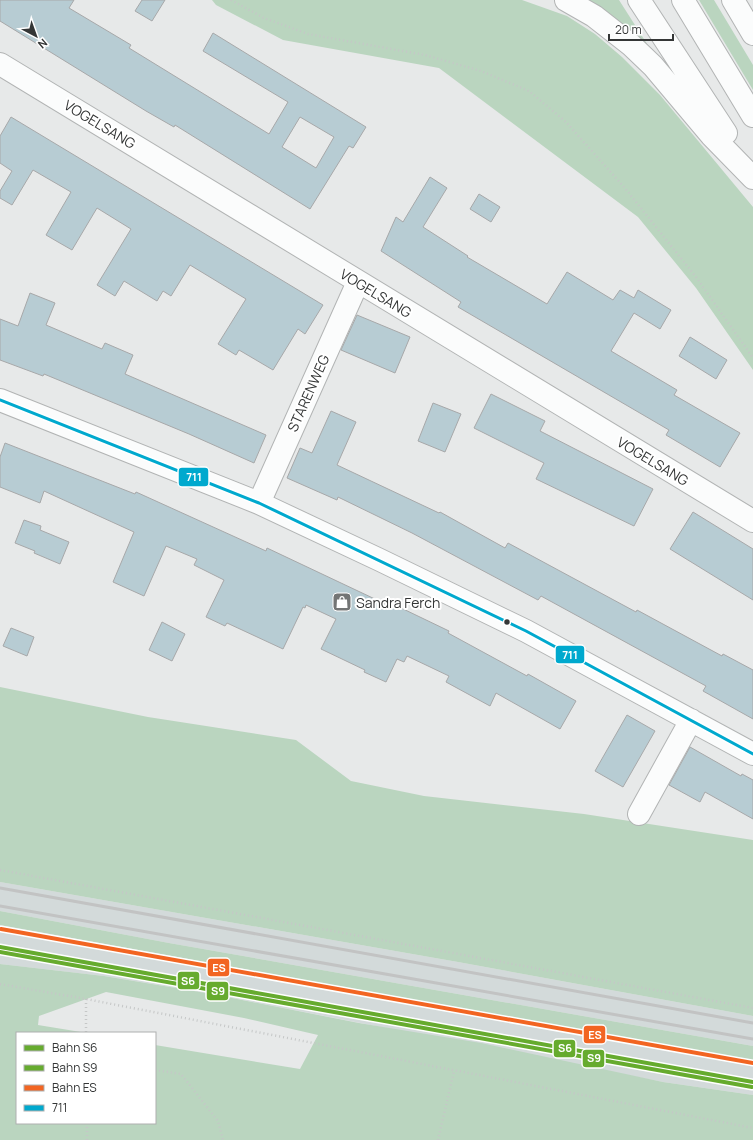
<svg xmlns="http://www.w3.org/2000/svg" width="753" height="1140" viewBox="0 0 753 1140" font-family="Manrope,sans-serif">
<rect width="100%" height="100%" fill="#e7e9e9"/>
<path fill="#d3dada" d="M 0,882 L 458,962 L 753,1016 L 753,1046 L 169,943 L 0,911 Z
M 0,925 L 753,1061 L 753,1095 L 663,1082 L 212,994 L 104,976 L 0,964 Z"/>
<path fill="#bad5bf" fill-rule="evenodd" d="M 212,0 L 522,0 L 567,16 L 595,34 L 622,57 L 660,95 L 753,207 L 753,370 L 696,288 L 638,217 L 439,68 L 283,40 L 216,5 Z
M 586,0 L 619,0 L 649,47 Z
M 699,0 L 714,0 L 753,65 L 753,90 Z
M 0,687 L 148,717 L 296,740 L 351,781 L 424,796 L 584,814 L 753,840 L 753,1016 L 458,962 L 0,882 Z
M 0,911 L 169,943 L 753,1046 L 753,1061 L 0,925 Z
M 0,964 L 104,976 L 212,994 L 359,1023 L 481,1043 L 663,1082 L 753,1095 L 753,1140 L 0,1140 ZM 106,992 L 244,1018 L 318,1035 L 300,1069 L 155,1045 L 155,1123 L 17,1123 L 17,1033 L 87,1033 L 38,1025 L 39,1016 Z"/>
<path fill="#b7ccd3" stroke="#a7a8a9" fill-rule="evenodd" d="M 0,0 L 74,0 L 69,8 L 131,45 L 129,48 L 269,134 L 288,102 L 203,51 L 213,33 L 366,127 L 353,148 L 349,146 L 310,209 L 175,125 L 174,127 L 146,111 L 0,21 ZM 300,117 L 334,137 L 316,168 L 282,147 Z
M 142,0 L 165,0 L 152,21 L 135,11 Z
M 11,117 L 323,305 L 305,334 L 298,329 L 273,370 L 239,350 L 236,355 L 218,344 L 246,299 L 190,265 L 171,296 L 163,291 L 157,301 L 124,281 L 115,296 L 97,285 L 131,229 L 97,208 L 72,250 L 58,242 L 46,235 L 71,192 L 33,170 L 12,205 L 0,198 L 0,191 L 12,171 L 0,163 L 0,136 Z
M 430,177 L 447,188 L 423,227 L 468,256 L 467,257 L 547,304 L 567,272 L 613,300 L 620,290 L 634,298 L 638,290 L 671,310 L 660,329 L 634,313 L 611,351 L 677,390 L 674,395 L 740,433 L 720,467 L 666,435 L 669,430 L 458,307 L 461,302 L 381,251 L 396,217 L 403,222 Z
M 479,194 L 500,207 L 491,222 L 470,209 Z
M 30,293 L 55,303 L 46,325 L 102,349 L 105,343 L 133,355 L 125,374 L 266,435 L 254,463 L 189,434 L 44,374 L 43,376 L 0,360 L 0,319 L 18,326 Z
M 357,315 L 410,337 L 395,373 L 341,350 Z
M 690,337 L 727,360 L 716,379 L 679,356 Z
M 491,394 L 545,421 L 540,431 L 653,489 L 634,526 L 536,479 L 544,463 L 474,428 Z
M 433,403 L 461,414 L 445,452 L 418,441 Z
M 331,411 L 356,422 L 337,465 L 439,513 L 440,512 L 505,548 L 508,543 L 636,612 L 637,610 L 722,656 L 723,654 L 753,670 L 753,719 L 703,691 L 706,686 L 541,596 L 538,600 L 412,533 L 338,497 L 337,500 L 287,478 L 300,448 L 312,453 Z
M 5,443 L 135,494 L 136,492 L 266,551 L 267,548 L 396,609 L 397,606 L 449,631 L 448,633 L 527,676 L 528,674 L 576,701 L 560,729 L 496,693 L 490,706 L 446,682 L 449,676 L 407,656 L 404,662 L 397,659 L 386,682 L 364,672 L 365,670 L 321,649 L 336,619 L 306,605 L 305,608 L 303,607 L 283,649 L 227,623 L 225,626 L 206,617 L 224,580 L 194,565 L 197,559 L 166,546 L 144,596 L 113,582 L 134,532 L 44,491 L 40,503 L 0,487 L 0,457 Z
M 693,512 L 753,549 L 753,600 L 670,549 Z
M 24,520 L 41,526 L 40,530 L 69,542 L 60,564 L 34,553 L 35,551 L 15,543 Z
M 162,622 L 185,634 L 172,661 L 149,650 Z
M 11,628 L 34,637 L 27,656 L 3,646 Z
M 627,715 L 655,731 L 623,787 L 595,771 Z
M 690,747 L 741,776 L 742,774 L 753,780 L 753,819 L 705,792 L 700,802 L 669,785 Z"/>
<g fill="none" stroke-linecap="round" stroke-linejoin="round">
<defs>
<path id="minor" d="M 0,64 L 753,521
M 0,400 L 259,503 L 380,560 L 526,631 L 753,754
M 259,503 L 358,282
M 639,814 L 691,720"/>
<path id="highway" d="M 566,0 L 594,16 L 631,45 L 653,66 L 711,135 L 753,178
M 639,0 L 726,133
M 683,0 L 753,116
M 733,0 L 753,34"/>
</defs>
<use href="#minor" stroke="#b2b4b4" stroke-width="24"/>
<use href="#highway" stroke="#b2b4b4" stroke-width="24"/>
<path stroke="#c5c7c7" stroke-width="2.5" stroke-dasharray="1 3" stroke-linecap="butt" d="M 231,0 L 264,18 L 308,34 L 425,55 L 481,71 L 529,91 L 566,122 L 624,187 L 696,277 L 753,358
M 0,870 L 753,1008
M 0,984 L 86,999 L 753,1128
M 86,999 L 86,1033
M 155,1070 L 181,1074 L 218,1121 L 223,1140
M 87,1123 L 87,1140
M 438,1140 L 454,1071"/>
<use href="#minor" stroke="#fbfcfc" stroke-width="22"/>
<use href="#highway" stroke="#fbfcfc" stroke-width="22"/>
<path stroke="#c2c3c3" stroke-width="3" d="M 0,888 L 753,1023
M 0,906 L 753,1039"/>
<defs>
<path id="bus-1" d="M 0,400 L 259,503 L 526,631 L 753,754"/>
</defs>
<use href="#bus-1" stroke="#fff" stroke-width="6"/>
<use href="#bus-1" stroke="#00a9ce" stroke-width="3"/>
<defs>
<path id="rail-1" d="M 0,947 L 753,1082"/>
<path id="rail-2" d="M 0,952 L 752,1087"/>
<path id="rail-3" d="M 1,929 L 753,1063"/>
</defs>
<use href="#rail-1" stroke="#fff" stroke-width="7"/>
<use href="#rail-2" stroke="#fff" stroke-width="7"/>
<use href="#rail-3" stroke="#fff" stroke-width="7"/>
<use href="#rail-1" stroke="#66ab2e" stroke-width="4"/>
<use href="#rail-2" stroke="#66ab2e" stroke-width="4"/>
<use href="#rail-3" stroke="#f26522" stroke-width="4"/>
</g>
<defs>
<symbol id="shop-square" viewBox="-11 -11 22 22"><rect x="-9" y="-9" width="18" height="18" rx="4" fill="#737575" stroke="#fff"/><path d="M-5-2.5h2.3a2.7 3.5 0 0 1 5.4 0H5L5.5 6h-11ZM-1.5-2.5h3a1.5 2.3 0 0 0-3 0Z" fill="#fff"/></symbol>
</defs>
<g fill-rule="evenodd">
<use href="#shop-square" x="331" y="591" width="22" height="22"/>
</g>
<circle fill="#343636" stroke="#fff" stroke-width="1.5" cx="507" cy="622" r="3.5"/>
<g text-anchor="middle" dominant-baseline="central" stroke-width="4" stroke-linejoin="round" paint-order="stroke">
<g font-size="14" fill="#343636" stroke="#fff">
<text transform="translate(100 124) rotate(31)">VOGELSANG</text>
<text transform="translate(376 293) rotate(31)">VOGELSANG</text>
<text transform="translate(308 393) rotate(-66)">STARENWEG</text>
<text transform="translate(653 461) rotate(31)">VOGELSANG</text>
</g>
<g font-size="14" fill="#343636" stroke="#fff" text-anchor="start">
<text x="356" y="602">Sandra Ferch</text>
</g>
</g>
<g stroke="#fff" stroke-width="1.5">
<rect x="178" y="467" width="31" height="20" rx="4" fill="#00a9ce"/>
<rect x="555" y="645" width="30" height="19" rx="4" fill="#00a9ce"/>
<rect x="207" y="958" width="23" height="19" rx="4" fill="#f26522"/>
<rect x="177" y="971" width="23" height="19" rx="4" fill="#66ab2e"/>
<rect x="206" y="981" width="23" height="20" rx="4" fill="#66ab2e"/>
<rect x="583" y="1025" width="23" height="19" rx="4" fill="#f26522"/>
<rect x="553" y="1039" width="23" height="19" rx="4" fill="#66ab2e"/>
<rect x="582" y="1049" width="23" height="19" rx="4" fill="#66ab2e"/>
</g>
<g font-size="11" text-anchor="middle" font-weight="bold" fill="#fff">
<text x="194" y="481">711</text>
<text x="570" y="659">711</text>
<text x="219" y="972">ES</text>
<text x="188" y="985">S6</text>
<text x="218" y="995">S9</text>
<text x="595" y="1039">ES</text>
<text x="565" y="1052">S6</text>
<text x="594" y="1062">S9</text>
</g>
<rect x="16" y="1032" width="140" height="92" fill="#ffffff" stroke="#aeafaf"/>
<rect x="24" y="1045" width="20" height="6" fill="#66ab2e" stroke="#aeafaf"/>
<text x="52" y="1052" font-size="12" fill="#343636">Bahn S6</text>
<rect x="24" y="1065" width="20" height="6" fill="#66ab2e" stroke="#aeafaf"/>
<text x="52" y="1072" font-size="12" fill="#343636">Bahn S9</text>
<rect x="24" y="1085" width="20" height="6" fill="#f26522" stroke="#aeafaf"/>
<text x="52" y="1092" font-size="12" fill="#343636">Bahn ES</text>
<rect x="24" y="1105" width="20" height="6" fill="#00a9ce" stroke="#aeafaf"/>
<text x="52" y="1112" font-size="12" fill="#343636">711</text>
<g transform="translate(36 36) rotate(139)" stroke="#ffffff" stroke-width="3" paint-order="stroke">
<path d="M0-3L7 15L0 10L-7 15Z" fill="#343636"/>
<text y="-6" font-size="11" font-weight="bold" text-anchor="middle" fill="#343636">N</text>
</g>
<path d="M609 34v6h64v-6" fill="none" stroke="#343636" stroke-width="2"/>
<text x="615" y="34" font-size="12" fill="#343636" stroke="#ffffff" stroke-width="3" paint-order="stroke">20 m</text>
</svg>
